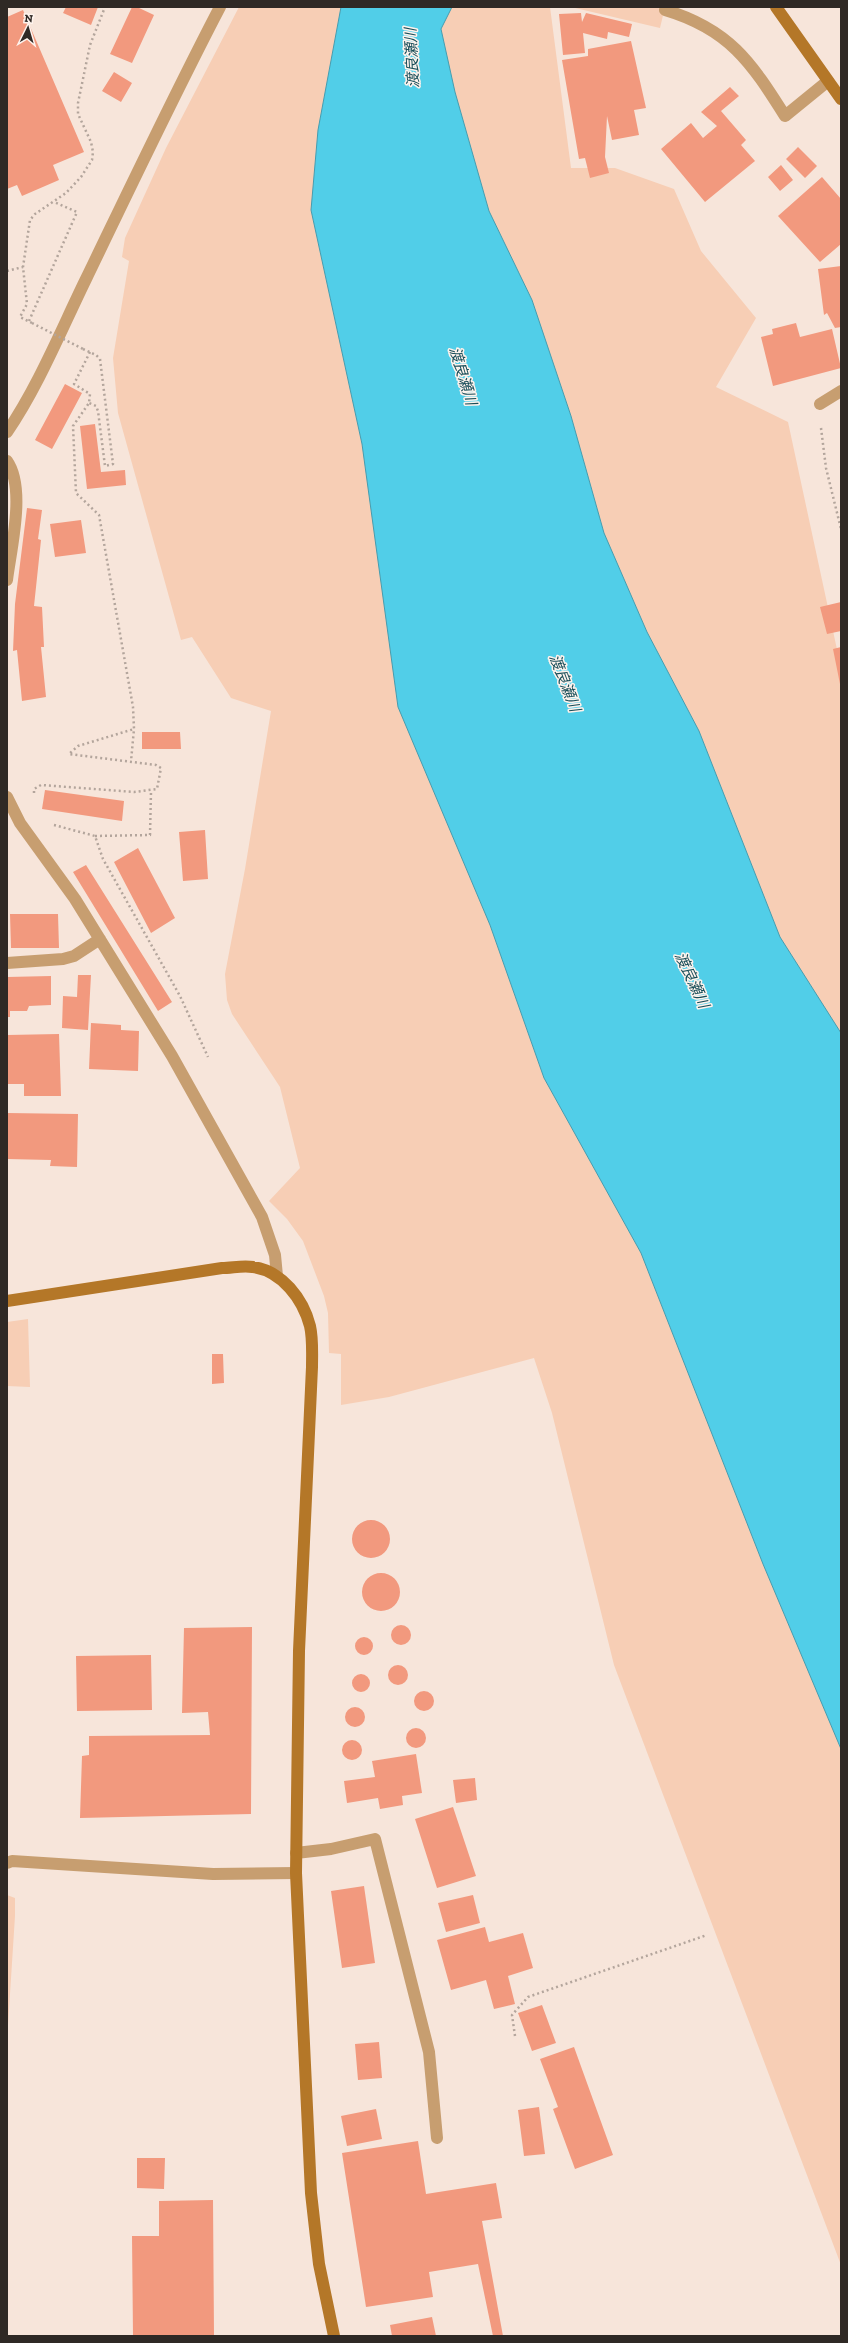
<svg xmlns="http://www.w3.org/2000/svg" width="848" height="2343" viewBox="0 0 848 2343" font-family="'Zilla Slab','Noto Sans JP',serif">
<rect width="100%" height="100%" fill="#f7e5da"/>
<path fill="#f7ceb5" d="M 239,7 L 341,7 L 318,130 L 311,210 L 362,444 L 490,925 L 544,1078 L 641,1253 L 763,1564 L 841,1749 L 841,2265 L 614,1665 L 552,1413 L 534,1358 L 389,1397 L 341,1405 L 341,1354 L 329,1353 L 328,1313 L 324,1296 L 303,1241 L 287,1219 L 269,1201 L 300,1168 L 280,1087 L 232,1014 L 227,1000 L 225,974 L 245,869 L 271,711 L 231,698 L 192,637 L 181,640 L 118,413 L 113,358 L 129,261 L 122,257 L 125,238 L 166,148 Z
M 452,7 L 550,7 L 571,168 L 615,168 L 674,189 L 701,251 L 756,318 L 716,387 L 788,422 L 841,668 L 841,1033 L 780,937 L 699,731 L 647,632 L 604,533 L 571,416 L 532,300 L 489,211 L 455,92 L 441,29 Z
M 571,7 L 665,7 L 660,28 Z
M 28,1319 L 30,1387 L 7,1386 L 7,1322 Z
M 7,1895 L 15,1898 L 15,1916 L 7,2041 Z"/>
<path fill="#51cee8" stroke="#479cae" d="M 341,7 L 452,7 L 441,29 L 455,92 L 489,211 L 532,300 L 571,416 L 604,533 L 647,632 L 699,731 L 780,937 L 841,1033 L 841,1749 L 763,1564 L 641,1253 L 544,1078 L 490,925 L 398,707 L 362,444 L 311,210 L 318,130 Z"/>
<path fill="#f2997e" d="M 66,7 L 98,7 L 91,25 L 63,13 Z
M 132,7 L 137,7 L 154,15 L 132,63 L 110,54 Z
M 23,10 L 84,152 L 53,165 L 59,180 L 22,196 L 17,185 L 7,189 L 7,17 Z
M 581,13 L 582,22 L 586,13 L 632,24 L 629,37 L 608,32 L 607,39 L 583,33 L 585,53 L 563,55 L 559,14 Z
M 631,41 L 646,108 L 634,110 L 639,135 L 612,140 L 607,116 L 605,157 L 609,173 L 590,178 L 585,158 L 579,159 L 562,60 L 588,56 L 588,49 Z
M 114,72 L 132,83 L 121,102 L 102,91 Z
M 730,87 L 739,96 L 721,111 L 746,140 L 741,145 L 755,161 L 705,202 L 661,149 L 691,123 L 703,138 L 717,126 L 701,112 Z
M 798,147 L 817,166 L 805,178 L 786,159 Z
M 781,165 L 793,180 L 780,191 L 768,177 Z
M 822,177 L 841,199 L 841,244 L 820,262 L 778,216 Z
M 841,266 L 841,327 L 835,328 L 827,313 L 824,315 L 818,269 Z
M 796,323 L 800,337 L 832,329 L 841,368 L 773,386 L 761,337 L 773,334 L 772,329 Z
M 65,384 L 82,393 L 52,449 L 35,440 Z
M 95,424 L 101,472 L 125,470 L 126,485 L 87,489 L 80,426 Z
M 27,508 L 42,510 L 38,539 L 41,540 L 34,606 L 42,607 L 44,647 L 41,647 L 46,697 L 22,701 L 17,650 L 13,651 L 15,604 Z
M 81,520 L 86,553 L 55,557 L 50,524 Z
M 841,602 L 841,631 L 827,634 L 820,607 Z
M 841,647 L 841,683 L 840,684 L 833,649 Z
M 142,732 L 180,732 L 181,749 L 142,749 Z
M 45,790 L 124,801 L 122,821 L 42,809 Z
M 205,830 L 208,879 L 183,881 L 179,832 Z
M 138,848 L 175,918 L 151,933 L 114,862 Z
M 86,865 L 172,1002 L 158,1011 L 73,872 Z
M 10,914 L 58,914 L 59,948 L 11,948 Z
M 78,975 L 91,975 L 88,1030 L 62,1028 L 63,996 L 77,997 Z
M 51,976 L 51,1005 L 29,1006 L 27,1011 L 10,1011 L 10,1017 L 7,1017 L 7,977 Z
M 91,1023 L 121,1025 L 121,1030 L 139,1031 L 138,1071 L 89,1069 Z
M 59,1034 L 61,1096 L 24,1096 L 24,1084 L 7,1084 L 7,1035 Z
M 7,1113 L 78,1114 L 77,1167 L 50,1166 L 51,1160 L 7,1159 Z
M 212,1354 L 223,1354 L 224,1383 L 212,1384 Z
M352 1539a19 19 0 1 1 38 0a19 19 0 1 1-38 0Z
M362 1592a19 19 0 1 1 38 0a19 19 0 1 1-38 0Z
M391 1635a10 10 0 1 1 20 0a10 10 0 1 1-20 0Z
M 252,1627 L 251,1814 L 80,1818 L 82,1756 L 89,1755 L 89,1736 L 210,1735 L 208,1712 L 182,1713 L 184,1628 Z
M355 1646a9 9 0 1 1 18 0a9 9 0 1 1-18 0Z
M 151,1655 L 152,1710 L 77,1711 L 76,1656 Z
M388 1675a10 10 0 1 1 20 0a10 10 0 1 1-20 0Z
M352 1683a9 9 0 1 1 18 0a9 9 0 1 1-18 0Z
M414 1701a10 10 0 1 1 20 0a10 10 0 1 1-20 0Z
M345 1717a10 10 0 1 1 20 0a10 10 0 1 1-20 0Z
M406 1738a10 10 0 1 1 20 0a10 10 0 1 1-20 0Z
M342 1750a10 10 0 1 1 20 0a10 10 0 1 1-20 0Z
M 416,1754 L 422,1793 L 402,1796 L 403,1805 L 380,1809 L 378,1798 L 347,1803 L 344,1781 L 375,1777 L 372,1761 Z
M 475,1778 L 477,1800 L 456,1803 L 453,1780 Z
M 453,1807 L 476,1876 L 437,1888 L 415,1819 Z
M 364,1886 L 375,1963 L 342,1968 L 331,1891 Z
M 473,1895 L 480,1923 L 446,1932 L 438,1903 Z
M 485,1927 L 489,1942 L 523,1933 L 533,1968 L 508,1976 L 515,2004 L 494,2009 L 486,1980 L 451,1990 L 437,1940 Z
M 542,2005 L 556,2043 L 532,2051 L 518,2013 Z
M 379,2042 L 382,2078 L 358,2080 L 355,2044 Z
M 574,2047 L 613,2155 L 575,2169 L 553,2109 L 558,2107 L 540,2059 Z
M 539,2107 L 545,2154 L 524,2156 L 518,2110 Z
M 376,2109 L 382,2139 L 347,2146 L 341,2116 Z
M 418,2141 L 426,2194 L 496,2183 L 502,2218 L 482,2221 L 503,2336 L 493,2336 L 478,2264 L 429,2272 L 433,2297 L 366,2307 L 342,2153 Z
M 137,2158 L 165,2158 L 164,2189 L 137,2188 Z
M 213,2200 L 214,2335 L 133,2335 L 132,2236 L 159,2236 L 159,2201 Z
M 432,2317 L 436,2336 L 392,2336 L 390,2325 Z"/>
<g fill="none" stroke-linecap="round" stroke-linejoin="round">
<path stroke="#b3a59c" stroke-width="2.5" stroke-dasharray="2 3" stroke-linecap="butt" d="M 7,271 L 23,267
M 29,321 L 77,212 L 54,202
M 32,323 L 20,317 L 27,304 L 23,267 L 30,220 L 35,214 L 66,193 L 81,177 L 92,160 L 93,152 L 91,142 L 78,114 L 78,103 L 90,45 L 105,7
M 83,349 L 96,355 L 100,359 L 113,464 L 105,466 L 98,411 L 96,406 L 89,403
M 90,352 L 74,384 L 90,394 L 89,403 L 73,426 L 76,493 L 99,515 L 133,707 L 134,729 L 131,761
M 821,428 L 826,468 L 841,529
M 34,793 L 34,789 L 41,785 L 134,792 L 157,789 L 161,768 L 156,765 L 69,754 L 78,746 L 134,729
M 54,825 L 95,836 L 103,859 L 180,996 L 208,1057
M 95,836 L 150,835 L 151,791
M 515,2036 L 512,2015 L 528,1997 L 707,1935"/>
<path stroke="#c79e70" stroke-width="12" d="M 665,10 C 729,29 751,62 785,116 L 828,81
M 820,404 L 841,391
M 7,461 C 26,488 11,548 7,580
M 7,797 L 20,823 L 75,899 L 172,1056 L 262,1217 L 275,1255 L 277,1276
M 7,963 L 63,959 L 74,956 L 100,939
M 296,1853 L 331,1849 L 375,1839 L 429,2052 L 437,2138
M 7,1863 L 12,1861 L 213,1874 L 296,1873"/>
<path stroke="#c79e70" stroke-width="12" d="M 7,432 C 38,387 62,328 86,279 C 130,188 173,97 220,7"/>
<path stroke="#b47728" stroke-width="12" d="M 776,7 L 841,99
M 7,1301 L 222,1268 C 232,1268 243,1265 253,1267 C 282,1271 303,1299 310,1326 C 313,1339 312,1354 312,1367 L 299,1651 L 296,1873 L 311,2193 L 319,2264 L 334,2336"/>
<path stroke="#b3a59c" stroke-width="2.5" stroke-dasharray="2 3" stroke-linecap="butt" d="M 32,323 L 83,349"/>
</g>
<g text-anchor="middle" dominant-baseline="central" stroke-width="3" stroke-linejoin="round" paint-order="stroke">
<g font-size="15" font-style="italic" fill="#194e59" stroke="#fef3ed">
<text transform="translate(412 58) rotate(-93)">渡良瀬川</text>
<text transform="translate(463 376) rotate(73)">渡良瀬川</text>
<text transform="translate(565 683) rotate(69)">渡良瀬川</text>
<text transform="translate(692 980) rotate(65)">渡良瀬川</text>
</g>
</g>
<rect width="848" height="2343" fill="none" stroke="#2f2925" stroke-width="16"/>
<g transform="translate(28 28) rotate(5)" stroke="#fef3ed" stroke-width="3" paint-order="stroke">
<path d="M0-3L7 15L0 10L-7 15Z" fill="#2f2925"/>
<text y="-6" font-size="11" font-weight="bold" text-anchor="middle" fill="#2f2925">N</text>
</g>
</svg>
